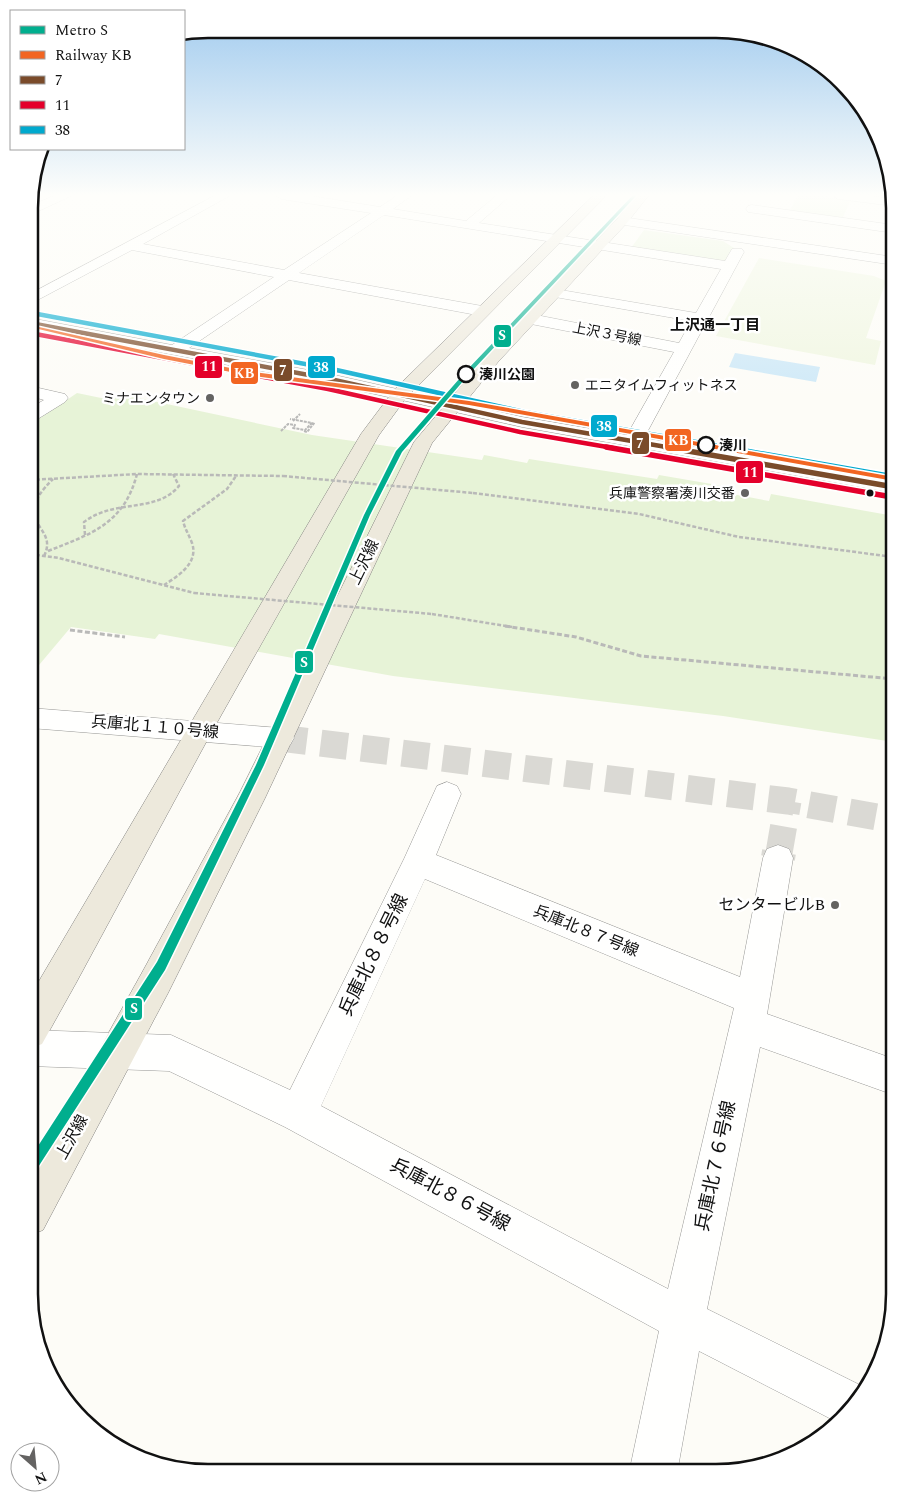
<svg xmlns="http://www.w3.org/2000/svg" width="923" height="1502" viewBox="0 0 923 1502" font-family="Spectral,'Noto Sans JP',serif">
<rect width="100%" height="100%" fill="#fdfcf7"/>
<path fill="#e7f3d7" d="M 798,195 L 815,195 L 851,200 L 842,219 L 789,212 Z
M 644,230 L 723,241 L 734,248 L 727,261 L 720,262 L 631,248 Z
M 77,393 L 106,399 L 115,393 L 312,435 L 482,460 L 484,455 L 527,463 L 529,459 L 657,479 L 659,475 L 729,487 L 727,493 L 769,501 L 771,494 L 894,516 L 894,742 L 723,716 L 393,676 L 159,634 L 155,639 L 71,627 L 34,671 L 30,670 L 30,425 Z"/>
<path fill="#f0f6e1" d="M 759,258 L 874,276 L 886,281 L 866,338 L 881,341 L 875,365 L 716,336 Z"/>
<path fill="#cde8f7" d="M 735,353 L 820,367 L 816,382 L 729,367 Z"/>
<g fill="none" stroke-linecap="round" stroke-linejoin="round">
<path stroke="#dad9d4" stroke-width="27" stroke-dasharray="27 14" stroke-linecap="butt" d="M 280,738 L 788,801 L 894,820
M 779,853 L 788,801"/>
<path stroke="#dad9d4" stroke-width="34" stroke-dasharray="34 17" stroke-linecap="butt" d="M 778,858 L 779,852"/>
<defs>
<path id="minor" d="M 56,195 L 73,195 L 30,215 L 30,206 Z
M 216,195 L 231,195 L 143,244 L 284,270 L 371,213 L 281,199 L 275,195 L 305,195 L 380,207 L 398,195 L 412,195 L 393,209 L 466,221 L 497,195 L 511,195 L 479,223 L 725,261 L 732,249 L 742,249 L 744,252 L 644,438 L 894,481 L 894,493 L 522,427 L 330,384 L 30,328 L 30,318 L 172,345 L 274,277 L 132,250 L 30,304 L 30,294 ZM 384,215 L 721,269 L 696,313 L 555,289 L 550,290 L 548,293 L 550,296 L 555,297 L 691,321 L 679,343 L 531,314 L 526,316 L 523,319 L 526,322 L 531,324 L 674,352 L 627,435 L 522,417 L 330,374 L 189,348 L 289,280 L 482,316 L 487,314 L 490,311 L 487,308 L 482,306 L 299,273 Z
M 832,195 L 864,195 L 893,199 L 894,206 L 838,199 Z
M 752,205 L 894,225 L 894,233 L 748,212 L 746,209 L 748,206 Z
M 622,217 L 894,257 L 894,265 L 618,224 L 616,221 Z
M 30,386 L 65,394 L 68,398 L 65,402 L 36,420 L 30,421 L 30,408 L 44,400 L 30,396 Z
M 30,708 L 280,728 L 290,731 L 294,738 L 290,745 L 280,748 L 30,728 Z
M 447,782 L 457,786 L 461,794 L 436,855 L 740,977 L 763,858 L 767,849 L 778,845 L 789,849 L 793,858 L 767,1014 L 894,1059 L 894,1095 L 760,1047 L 707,1309 L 866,1388 L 858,1403 L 835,1421 L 699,1351 L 677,1473 L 629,1473 L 659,1331 L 285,1127 L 169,1071 L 29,1066 L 29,1030 L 171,1035 L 290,1090 L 404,859 L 437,786 ZM 425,879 L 734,1008 L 668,1289 L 321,1106 Z"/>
<path id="major" d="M 594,195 L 607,195 L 406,398 L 379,435 L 210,735 L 76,983 L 42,1044 L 29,1049 L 29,998 L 361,434 L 394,390 Z
M 637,195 L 649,195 L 626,224 L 498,362 L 432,443 L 265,798 L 168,993 L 43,1230 L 29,1236 L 29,1176 L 144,969 L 240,792 L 414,442 L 486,356 L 618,218 Z"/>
</defs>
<use href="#minor" stroke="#979795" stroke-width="1"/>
<use href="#major" stroke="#858482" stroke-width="1"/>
<path stroke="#b9b9b8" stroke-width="2" stroke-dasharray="3 1" stroke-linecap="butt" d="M 293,421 L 300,414
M 281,431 L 288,424 L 295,425 L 293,428 L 305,430 L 312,423 L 290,419
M 304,431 L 307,432 L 315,422"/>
<path stroke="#b9b9b8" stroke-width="2.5" stroke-dasharray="4 2" stroke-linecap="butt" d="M 30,480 L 137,474 L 283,476
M 473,493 L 639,514 L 739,537 L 894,557
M 85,535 L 84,522 C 116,498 155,514 179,486 L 173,474
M 48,551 C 91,534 124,524 137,474
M 30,554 L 59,558 L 194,593
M 44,556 C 60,525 7,524 53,479
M 164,585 C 178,576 199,563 192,543 C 189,535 185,529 183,521 L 227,489 L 236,476
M 432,614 L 512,627"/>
<path stroke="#b9b9b8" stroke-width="3" stroke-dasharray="5 2.5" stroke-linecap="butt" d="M 505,626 L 576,637 L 641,656 L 894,679
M 70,630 L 125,637"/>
<use href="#minor" fill="#fffffe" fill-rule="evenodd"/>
<use href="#major" fill="#ede9dc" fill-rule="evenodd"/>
<path stroke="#b9b9b8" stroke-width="2.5" stroke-dasharray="4 2" stroke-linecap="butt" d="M 283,476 L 473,493
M 194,593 L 432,614"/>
<defs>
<path id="bus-1-far1" d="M 30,323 L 330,379 L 522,422 L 672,448"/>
<path id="bus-1" d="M 665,447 L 894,487"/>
<path id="bus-2-far1" d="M 30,333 L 328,389 L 520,432 L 613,448"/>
<path id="bus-2" d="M 606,447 L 892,497"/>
<path id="bus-3-far1" d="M 32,313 L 332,369 L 524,412 L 730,448"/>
<path id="bus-3" d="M 723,447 L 894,477"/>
</defs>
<use href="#bus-1-far1" stroke="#fff" stroke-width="7"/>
<use href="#bus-1" stroke="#fff" stroke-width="9"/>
<use href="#bus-2-far1" stroke="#fff" stroke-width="7"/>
<use href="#bus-2" stroke="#fff" stroke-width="9"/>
<use href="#bus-3-far1" stroke="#fff" stroke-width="7"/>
<use href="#bus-3" stroke="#fff" stroke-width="9"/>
<use href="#bus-1-far1" stroke="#7a4b2a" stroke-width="4.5"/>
<use href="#bus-1" stroke="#7a4b2a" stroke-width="5.5"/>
<use href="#bus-2-far1" stroke="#e4002b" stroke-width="4.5"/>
<use href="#bus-2" stroke="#e4002b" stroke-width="5.5"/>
<use href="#bus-3-far1" stroke="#00a9ce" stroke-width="4.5"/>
<use href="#bus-3" stroke="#00a9ce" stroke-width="5.5"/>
<defs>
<path id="rail-1" d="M 30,325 L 164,355 L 246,371 L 469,401 L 894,477 L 894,481 L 469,405 L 246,375 L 164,359 L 30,327 Z"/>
</defs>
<use href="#rail-1" stroke="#fff" stroke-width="3"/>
<use href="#rail-1" fill="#f26522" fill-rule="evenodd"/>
<defs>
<path id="metro-1" d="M 633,195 L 637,195 L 471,372 L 402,452 L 370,515 L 264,765 L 165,970 L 33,1175 L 29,1177 L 29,1160 L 157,962 L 256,765 L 364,515 L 396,451 L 467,370 Z"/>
</defs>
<use href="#metro-1" stroke="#fff" stroke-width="3"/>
<use href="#metro-1" fill="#00ae8e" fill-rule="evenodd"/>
</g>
<linearGradient id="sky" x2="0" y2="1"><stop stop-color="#9dc9ee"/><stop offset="0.48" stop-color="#fefefb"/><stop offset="1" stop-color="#fefefb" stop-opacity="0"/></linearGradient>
<rect width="923" height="406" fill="url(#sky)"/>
<g fill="#fff" stroke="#111" stroke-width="2.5">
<circle cx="466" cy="374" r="8"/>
<circle cx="706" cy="445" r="8"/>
</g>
<g fill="#646362" stroke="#fff" stroke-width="2">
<circle cx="575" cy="385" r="5"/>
<circle cx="210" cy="398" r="5"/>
<circle cx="745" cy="493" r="5"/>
<circle cx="835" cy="905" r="5"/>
</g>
<circle fill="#111" stroke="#fff" stroke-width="2" cx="870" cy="493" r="4.5"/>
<g text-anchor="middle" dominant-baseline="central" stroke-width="5" stroke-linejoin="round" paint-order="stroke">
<g font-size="14" fill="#111" stroke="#fff">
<text transform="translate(607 334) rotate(11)">上沢３号線</text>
</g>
<g font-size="14" font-weight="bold" fill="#111" stroke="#fff" text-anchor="start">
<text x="479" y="374">湊川公園</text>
<text x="719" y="445">湊川</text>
</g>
<g font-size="14" fill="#111" stroke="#fff" text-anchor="end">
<text x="585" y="385" text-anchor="start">エニタイムフィットネス</text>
<text x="200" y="398">ミナエンタウン</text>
<text x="735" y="493">兵庫警察署湊川交番</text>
</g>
<g font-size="15" font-weight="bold" fill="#111" stroke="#fff">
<text x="715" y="325">上沢通一丁目</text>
</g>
<g font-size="16" fill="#111" stroke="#fff">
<text transform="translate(364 562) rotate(-64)">上沢線</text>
<text transform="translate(155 727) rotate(5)">兵庫北１１０号線</text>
<text transform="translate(586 931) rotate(22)">兵庫北８７号線</text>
<text transform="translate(72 1137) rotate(-61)">上沢線</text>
</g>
<g font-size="16" fill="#111" stroke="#fff" text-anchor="end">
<text x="825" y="905">センタービルB</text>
</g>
<g font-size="19" fill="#111" stroke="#fff">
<text transform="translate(374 955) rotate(-64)">兵庫北８８号線</text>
<text transform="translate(716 1166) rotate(-78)">兵庫北７６号線</text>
<text transform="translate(450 1195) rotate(28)">兵庫北８６号線</text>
</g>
</g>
<path d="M0 0H923V1502H0ZM208 38H716A170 170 0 0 1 886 208V1294A170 170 0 0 1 716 1464H208A170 170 0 0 1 38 1294V208A170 170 0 0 1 208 38Z" fill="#fff" fill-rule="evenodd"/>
<path fill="none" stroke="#111" stroke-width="2.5" d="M208 38H716A170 170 0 0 1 886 208V1294A170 170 0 0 1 716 1464H208A170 170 0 0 1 38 1294V208A170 170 0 0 1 208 38Z"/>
<g stroke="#fff" stroke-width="2">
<rect x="493" y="324" width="19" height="24" rx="5" fill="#00ae8e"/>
<rect x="194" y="355" width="29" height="24" rx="5" fill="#e4002b"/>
<rect x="307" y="355" width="29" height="24" rx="5" fill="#00a9ce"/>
<rect x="273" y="358" width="20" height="24" rx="5" fill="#7a4b2a"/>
<rect x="230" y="361" width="29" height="24" rx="5" fill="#f26522"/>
<rect x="590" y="414" width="28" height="24" rx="5" fill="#00a9ce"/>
<rect x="664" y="428" width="28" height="24" rx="5" fill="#f26522"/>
<rect x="631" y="431" width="19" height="24" rx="5" fill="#7a4b2a"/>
<rect x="735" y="460" width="29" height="24" rx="5" fill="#e4002b"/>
<rect x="294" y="650" width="20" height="24" rx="5" fill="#00ae8e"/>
<rect x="124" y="997" width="19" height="24" rx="5" fill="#00ae8e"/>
</g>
<g font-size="14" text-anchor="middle" font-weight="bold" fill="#fff">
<text x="502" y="340">S</text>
<text x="209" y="371">11</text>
<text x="321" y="372">38</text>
<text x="283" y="375">7</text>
<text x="244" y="378">KB</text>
<text x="604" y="431">38</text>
<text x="678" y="445">KB</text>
<text x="640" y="448">7</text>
<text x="750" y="477">11</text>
<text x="304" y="667">S</text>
<text x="134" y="1013">S</text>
</g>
<rect x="10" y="10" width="175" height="140" fill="#ffffff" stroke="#a0a0a0"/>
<rect x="20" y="26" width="25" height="8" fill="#00ae8e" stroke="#a0a0a0"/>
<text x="55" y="35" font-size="15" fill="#111111">Metro S</text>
<rect x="20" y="51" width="25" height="8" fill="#f26522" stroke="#a0a0a0"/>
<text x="55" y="60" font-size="15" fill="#111111">Railway KB</text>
<rect x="20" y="76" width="25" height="8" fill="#7a4b2a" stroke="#a0a0a0"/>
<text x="55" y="85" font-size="15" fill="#111111">7</text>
<rect x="20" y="101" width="25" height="8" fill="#e4002b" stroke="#a0a0a0"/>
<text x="55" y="110" font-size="15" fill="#111111">11</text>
<rect x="20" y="126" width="25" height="8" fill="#00a9ce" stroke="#a0a0a0"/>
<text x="55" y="135" font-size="15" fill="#111111">38</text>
<g transform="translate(35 1467) rotate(153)"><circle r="24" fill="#ffffff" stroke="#a0a0a0"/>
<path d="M0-4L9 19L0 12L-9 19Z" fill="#646362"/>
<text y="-8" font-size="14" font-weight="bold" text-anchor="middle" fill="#111111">N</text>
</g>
</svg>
